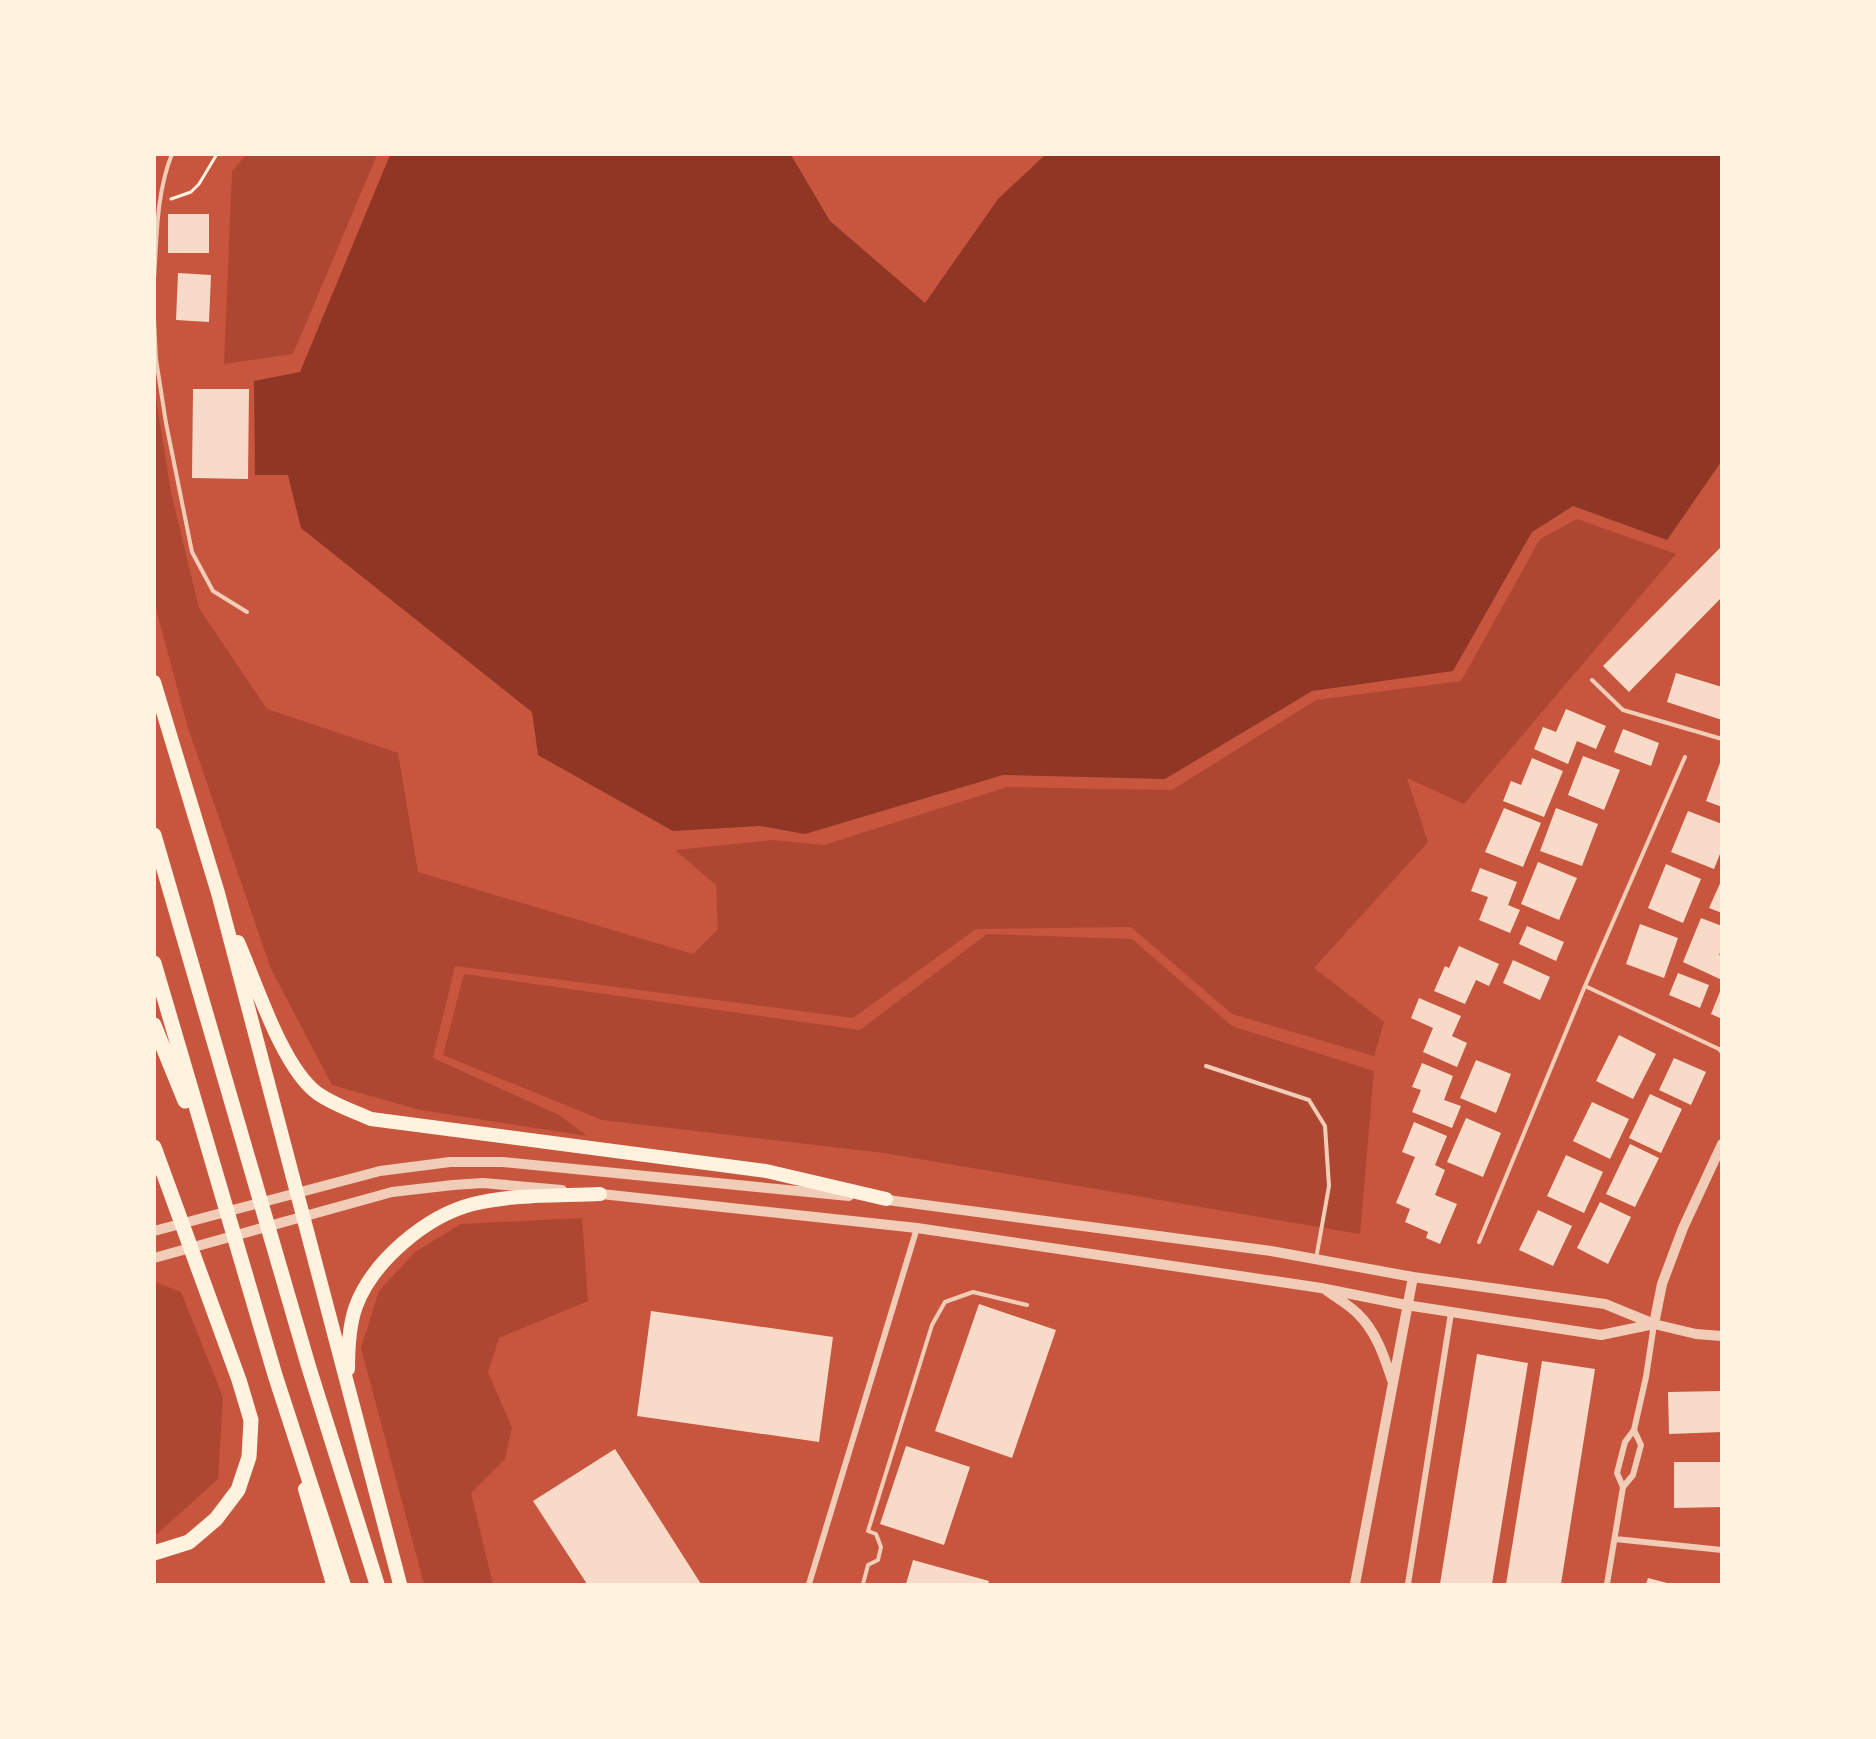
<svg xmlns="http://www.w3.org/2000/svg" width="1876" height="1739" viewBox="0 0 1876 1739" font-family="Poppins,sans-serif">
<rect width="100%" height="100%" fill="#c8553d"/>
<path fill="#ae4732" d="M 246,155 L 377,155 L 293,354 L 224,364 L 232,171 Z
M 154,387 L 171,492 L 199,608 L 267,709 L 398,753 L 418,872 L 693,954 L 718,929 L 716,885 L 675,850 L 773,840 L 824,845 L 1007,787 L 1172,790 L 1316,700 L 1461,681 L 1540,539 L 1577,519 L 1676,554 L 1464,804 L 1407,778 L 1428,842 L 1314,968 L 1384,1022 L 1374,1056 L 1232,1014 L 1131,927 L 976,929 L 853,1018 L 455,966 L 433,1058 L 559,1115 L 587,1136 L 420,1110 L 332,1085 L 271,969 L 188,728 L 155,605 Z
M 987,934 L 1132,939 L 1232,1026 L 1374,1071 L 1360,1234 L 884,1153 L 602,1120 L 443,1055 L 464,974 L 860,1030 Z
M 582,1218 L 588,1301 L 499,1338 L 488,1372 L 512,1428 L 505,1459 L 471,1493 L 493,1584 L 424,1584 L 361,1348 L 379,1291 L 415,1252 L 461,1224 Z
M 155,1282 L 181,1292 L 223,1397 L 218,1479 L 157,1534 L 154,1533 Z"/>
<path fill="#8f3625" d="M 390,155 L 791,155 L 830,221 L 925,303 L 998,199 L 1045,155 L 1721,155 L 1721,462 L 1667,540 L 1573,506 L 1532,532 L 1453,671 L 1312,691 L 1165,779 L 1003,775 L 805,834 L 760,826 L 673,831 L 538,755 L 532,712 L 301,528 L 288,475 L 255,475 L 254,381 L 300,372 Z"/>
<path fill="#f7dbc8" d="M 168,214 L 209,214 L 209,253 L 168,253 Z
M 178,273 L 211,275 L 209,322 L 176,320 Z
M 193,389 L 249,389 L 248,479 L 192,478 Z
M 1722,546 L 1722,597 L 1629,692 L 1603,666 Z
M 1676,673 L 1722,687 L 1722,720 L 1667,702 Z
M 1566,709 L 1606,726 L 1596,749 L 1577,741 L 1568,764 L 1534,749 L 1543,727 L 1556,732 Z
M 1623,729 L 1659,743 L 1651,766 L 1614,752 Z
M 1583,756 L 1620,770 L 1604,810 L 1568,795 Z
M 1532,758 L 1563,771 L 1544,817 L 1503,801 L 1511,781 L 1521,785 Z
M 1721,760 L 1722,760 L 1722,807 L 1706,801 Z
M 1504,808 L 1541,823 L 1523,867 L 1485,852 Z
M 1556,808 L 1598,824 L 1582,866 L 1540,851 Z
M 1688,811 L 1722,824 L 1722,849 L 1714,869 L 1671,852 Z
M 1538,862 L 1577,878 L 1559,920 L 1521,904 Z
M 1666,864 L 1701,879 L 1683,923 L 1648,908 Z
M 1480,868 L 1517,882 L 1508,905 L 1520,910 L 1510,933 L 1479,920 L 1488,897 L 1471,891 Z
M 1722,879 L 1722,913 L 1709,908 Z
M 1701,918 L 1722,926 L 1722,949 L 1719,955 L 1722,956 L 1722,980 L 1683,962 Z
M 1640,924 L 1678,938 L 1664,978 L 1626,964 Z
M 1527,926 L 1564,942 L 1556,961 L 1519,944 Z
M 1459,946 L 1499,964 L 1489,986 L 1476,980 L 1465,1004 L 1434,991 L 1445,966 L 1449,968 Z
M 1513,960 L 1550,977 L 1540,1000 L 1503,983 Z
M 1678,973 L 1709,985 L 1700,1008 L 1669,995 Z
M 1721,989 L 1722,989 L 1722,1019 L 1711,1014 Z
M 1419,998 L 1461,1016 L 1452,1036 L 1467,1043 L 1457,1067 L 1423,1052 L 1433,1028 L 1411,1018 Z
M 1619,1035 L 1656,1054 L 1633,1099 L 1596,1081 Z
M 1674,1058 L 1706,1072 L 1691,1105 L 1659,1090 Z
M 1476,1060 L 1511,1074 L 1496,1113 L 1460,1098 Z
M 1422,1063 L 1453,1076 L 1444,1100 L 1461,1106 L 1452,1128 L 1412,1112 L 1421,1090 L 1412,1087 Z
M 1650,1094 L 1682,1109 L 1661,1153 L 1629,1138 Z
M 1592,1102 L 1629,1119 L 1610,1159 L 1573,1141 Z
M 1466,1118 L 1501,1133 L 1483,1177 L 1447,1162 Z
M 1414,1122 L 1447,1136 L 1435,1165 L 1445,1170 L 1435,1195 L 1457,1204 L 1440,1244 L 1426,1238 L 1428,1232 L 1405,1222 L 1410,1209 L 1396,1203 L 1415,1157 L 1402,1152 Z
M 1630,1144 L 1659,1158 L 1635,1207 L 1606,1194 Z
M 1566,1155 L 1603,1172 L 1584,1213 L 1547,1196 Z
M 1600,1202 L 1631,1217 L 1608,1264 L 1577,1248 Z
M 1538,1210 L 1572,1226 L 1553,1266 L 1519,1250 Z
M 979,1304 L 1056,1330 L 1012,1458 L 935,1431 Z
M 651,1311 L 833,1337 L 819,1442 L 637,1416 Z
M 1477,1354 L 1528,1363 L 1492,1584 L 1440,1584 Z
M 1542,1361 L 1595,1369 L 1561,1584 L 1506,1584 Z
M 1722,1391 L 1722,1432 L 1669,1434 L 1668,1392 Z
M 906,1446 L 970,1467 L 944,1545 L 880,1524 Z
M 615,1449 L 701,1584 L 587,1584 L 533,1501 Z
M 1674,1462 L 1722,1462 L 1722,1507 L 1674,1508 Z
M 913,1560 L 989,1581 L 988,1584 L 906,1584 Z
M 1648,1578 L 1671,1584 L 1646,1584 Z"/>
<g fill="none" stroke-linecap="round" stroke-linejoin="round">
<path stroke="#fff3e0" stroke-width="3" d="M 171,199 L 191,192 L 199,184 L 217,154"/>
<path stroke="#f1ccb7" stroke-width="4" d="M 154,279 C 157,237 156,194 172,154
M 154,319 L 156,359 L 166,423 L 192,552 L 213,591 L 247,612
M 1592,680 L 1623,710 L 1722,739
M 1585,986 L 1721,1050
M 1206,1066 L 1309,1100 L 1325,1126 L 1329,1186 L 1316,1259
M 1479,1242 L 1585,986 L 1685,757
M 863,1584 L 868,1565 L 878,1560 L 881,1547 L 876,1534 L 868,1531 L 932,1325 L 945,1302 L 973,1292 L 1027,1305"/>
<path stroke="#f1ccb7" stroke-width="6" d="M 1721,1050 L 1722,1051
M 1623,1487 L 1633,1475 L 1641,1445 L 1634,1430
M 1615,1539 L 1722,1550
M 809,1584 L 917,1228
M 1408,1584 L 1451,1313
M 1607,1584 L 1623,1487 L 1617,1473 L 1625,1442 L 1634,1430 L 1646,1377 L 1654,1324"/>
<path stroke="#f1ccb7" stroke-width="10" d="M 592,1193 L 917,1228 L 1321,1288 L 1406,1305 L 1601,1335 L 1654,1324
M 880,1199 L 1271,1251 L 1413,1277 L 1605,1304 L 1654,1324 L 1696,1334 L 1722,1336
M 154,1231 L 380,1171 L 450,1162 L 503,1162 L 849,1196
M 154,1258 L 392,1192 L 453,1185 L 483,1183 L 562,1190
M 1327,1291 C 1337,1298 1349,1305 1357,1313 C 1376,1331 1384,1356 1392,1380
M 1654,1324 L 1662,1284 L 1683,1228 L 1722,1144
M 1355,1584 L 1413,1277"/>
<path stroke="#fff3e0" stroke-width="14" d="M 154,682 L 218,893 L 400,1584
M 238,942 C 256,983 282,1067 317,1093 C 334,1105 353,1111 371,1119 L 766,1171 L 886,1199
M 348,1369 C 348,1349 349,1325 356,1306 C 373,1261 426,1216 473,1204 C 514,1194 558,1196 600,1194
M 305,1489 L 333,1584"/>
<path stroke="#fff3e0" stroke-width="15" d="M 154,835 L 309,1368 L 377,1584
M 154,963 L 275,1375 L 343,1584
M 154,1025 L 185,1101
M 154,1147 L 239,1380 L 251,1420 L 249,1457 L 238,1490 L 216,1519 L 189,1542 L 154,1553"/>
</g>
<rect width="1876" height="1739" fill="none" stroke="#fff3e0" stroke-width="312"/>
</svg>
